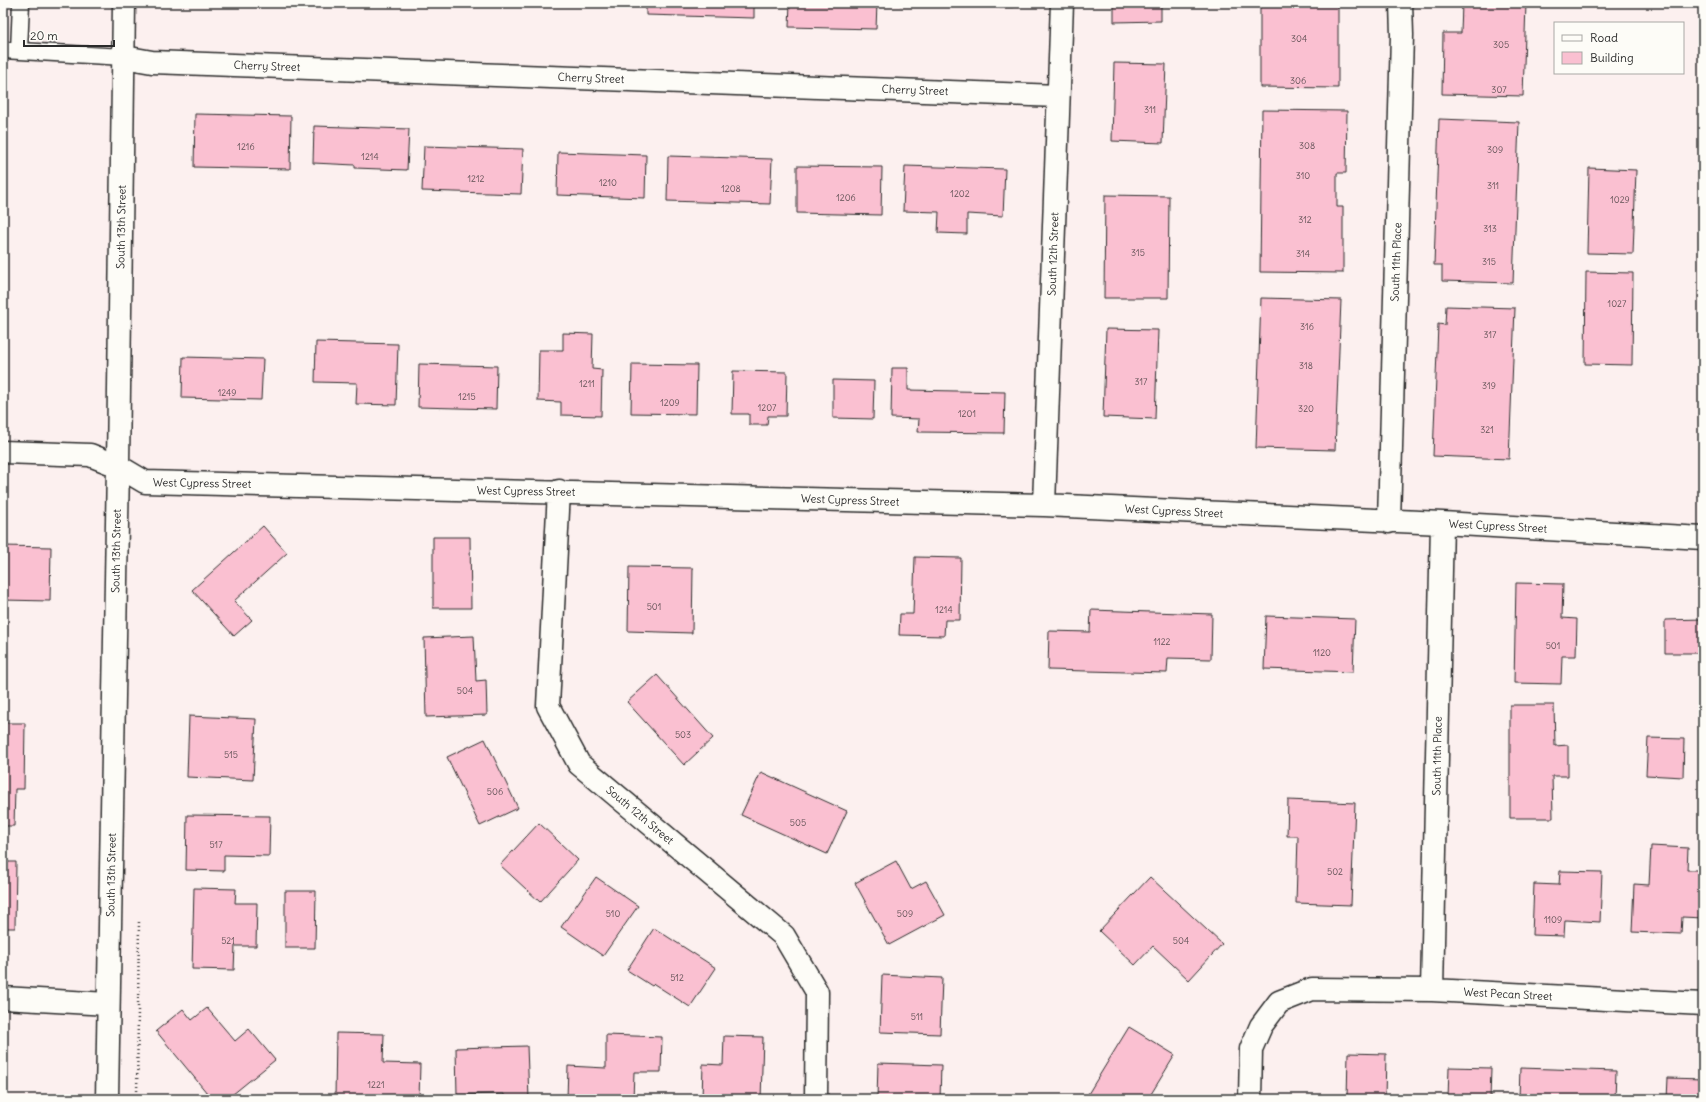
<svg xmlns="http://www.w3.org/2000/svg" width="1706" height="1102" viewBox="0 0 1706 1102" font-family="Delius,sans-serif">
<rect width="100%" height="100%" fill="#fcf0ef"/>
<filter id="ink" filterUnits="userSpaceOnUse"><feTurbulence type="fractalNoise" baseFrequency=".025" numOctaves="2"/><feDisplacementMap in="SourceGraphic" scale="8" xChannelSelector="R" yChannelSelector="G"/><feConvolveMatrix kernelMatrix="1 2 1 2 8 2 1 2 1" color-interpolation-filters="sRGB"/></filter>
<g filter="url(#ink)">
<path fill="#fac0d1" stroke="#2b2b2b" d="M 646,3 L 754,3 L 754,18 L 646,15 Z
M 790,3 L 877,3 L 876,29 L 789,27 Z
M 900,3 L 1014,3 L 1013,7 L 900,5 Z
M 1114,3 L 1161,3 L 1161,21 L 1114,22 Z
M 1260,3 L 1338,3 L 1338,88 L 1260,87 Z
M 1462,3 L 1526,3 L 1523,96 L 1442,94 L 1443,33 L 1461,33 Z
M 1114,63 L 1166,64 L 1163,143 L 1112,141 Z
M 1262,110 L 1347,111 L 1346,173 L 1337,173 L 1337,207 L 1343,207 L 1343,273 L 1260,272 Z
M 195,114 L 291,116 L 290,169 L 194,167 Z
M 1439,119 L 1519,122 L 1513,283 L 1442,281 L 1442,265 L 1434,265 Z
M 314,126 L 409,129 L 407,170 L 355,168 L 355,165 L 313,163 Z
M 424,146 L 523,149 L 521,194 L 422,191 Z
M 558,152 L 646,155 L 645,198 L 557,195 Z
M 668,156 L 772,159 L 770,204 L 667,201 Z
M 3,161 L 6,161 L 3,247 Z
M 797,166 L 882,167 L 881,215 L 797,213 Z
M 905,166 L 1005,169 L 1003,216 L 967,214 L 967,234 L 938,233 L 939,212 L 903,211 Z
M 1589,168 L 1636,170 L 1633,254 L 1587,253 Z
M 1105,195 L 1169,196 L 1168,298 L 1104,298 Z
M 1586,272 L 1633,273 L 1632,365 L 1585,364 Z
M 1261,298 L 1341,300 L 1335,450 L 1256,448 Z
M 1446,306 L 1515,308 L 1509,459 L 1433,456 L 1438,324 L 1445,325 Z
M 1106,329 L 1158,330 L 1155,419 L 1103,417 Z
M 563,333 L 593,334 L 592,369 L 602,370 L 601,416 L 561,415 L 561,402 L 538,401 L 539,350 L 563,350 Z
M 316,342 L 398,344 L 396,405 L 356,404 L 357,383 L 315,382 Z
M 183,357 L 263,359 L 261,400 L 182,398 Z
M 419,364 L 497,366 L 496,409 L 418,407 Z
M 632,364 L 697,365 L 696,414 L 631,413 Z
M 892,368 L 908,368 L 908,390 L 1005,392 L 1004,433 L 918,432 L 919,419 L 891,418 Z
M 733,371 L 787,372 L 786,416 L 768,416 L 767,425 L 749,425 L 749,414 L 732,414 Z
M 833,380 L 874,381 L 873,419 L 833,418 Z
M 263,526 L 287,553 L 234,601 L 252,620 L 234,636 L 192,590 Z
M 433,537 L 470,537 L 471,608 L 433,608 Z
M 3,546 L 51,547 L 50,601 L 3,600 Z
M 915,557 L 961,558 L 960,620 L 945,620 L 944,636 L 899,635 L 900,614 L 913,614 Z
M 629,567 L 693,568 L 692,633 L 628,631 Z
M 1516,583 L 1563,584 L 1562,618 L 1577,619 L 1576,656 L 1562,656 L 1561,684 L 1514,683 Z
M 1091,610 L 1212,614 L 1211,659 L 1168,658 L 1167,673 L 1048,670 L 1049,631 L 1090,632 Z
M 1266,616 L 1355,619 L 1353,672 L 1264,669 Z
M 1703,619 L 1703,653 L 1665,653 L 1665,620 Z
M 3,622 L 7,622 L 6,675 L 3,675 Z
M 474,636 L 476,681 L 486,680 L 487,715 L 426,717 L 424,638 Z
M 657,675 L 713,738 L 684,765 L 627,702 Z
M 1510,705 L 1554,705 L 1555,746 L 1568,745 L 1568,776 L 1552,776 L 1553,818 L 1510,818 Z
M 189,716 L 256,719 L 253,780 L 187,777 Z
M 3,723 L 25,723 L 24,789 L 15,789 L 14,826 L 3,826 Z
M 1648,738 L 1684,739 L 1683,777 L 1646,775 Z
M 485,739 L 518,808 L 480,826 L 447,757 Z
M 761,772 L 847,811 L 827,854 L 741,815 Z
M 1288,800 L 1355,803 L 1351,905 L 1296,903 L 1298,836 L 1287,836 Z
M 187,815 L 270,816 L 269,856 L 224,855 L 224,871 L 186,870 Z
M 539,823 L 578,860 L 540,902 L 500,865 Z
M 1651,846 L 1688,848 L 1687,870 L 1703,870 L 1703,918 L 1682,917 L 1681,934 L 1632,932 L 1634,884 L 1649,885 Z
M 896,861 L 911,889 L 926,881 L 945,915 L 889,945 L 855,883 Z
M 3,862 L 16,862 L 15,928 L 3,928 Z
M 1560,871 L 1602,872 L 1600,922 L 1565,920 L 1564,936 L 1532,935 L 1534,884 L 1559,885 Z
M 596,877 L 638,906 L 603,956 L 561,927 Z
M 1150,877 L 1222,944 L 1189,980 L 1153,946 L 1135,965 L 1099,931 Z
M 194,888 L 236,889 L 235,903 L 257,903 L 256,946 L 235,946 L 234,970 L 192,969 Z
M 285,891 L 316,891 L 315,948 L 285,948 Z
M 654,928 L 716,968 L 690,1007 L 654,984 L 652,986 L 627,970 Z
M 882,975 L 942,978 L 940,1034 L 880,1032 Z
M 207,1008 L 235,1041 L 249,1029 L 275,1060 L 227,1099 L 212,1099 L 156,1031 L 183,1009 L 192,1020 Z
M 1129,1027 L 1175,1055 L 1148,1099 L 1085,1099 Z
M 336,1033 L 384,1034 L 383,1063 L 420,1064 L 419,1099 L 335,1099 Z
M 606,1035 L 662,1037 L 661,1072 L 634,1072 L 633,1099 L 567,1099 L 568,1066 L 606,1068 Z
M 724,1036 L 763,1037 L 761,1099 L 702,1099 L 703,1064 L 723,1065 Z
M 527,1046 L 529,1099 L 504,1099 L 504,1094 L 457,1095 L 456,1048 Z
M 3,1052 L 5,1052 L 4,1095 L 3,1095 Z
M 1348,1053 L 1386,1054 L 1385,1099 L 1347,1099 Z
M 878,1063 L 941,1065 L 940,1099 L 877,1099 Z
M 1449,1067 L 1491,1068 L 1490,1099 L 1448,1099 Z
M 1520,1068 L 1616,1071 L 1615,1099 L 1519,1099 Z
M 1668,1078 L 1703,1079 L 1703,1099 L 1667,1099 Z"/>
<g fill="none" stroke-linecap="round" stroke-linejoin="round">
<defs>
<path id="lane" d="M 3,50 L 124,57
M 19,50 L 21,3"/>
<path id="street" d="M 124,57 L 152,62 L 1058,96
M 3,452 L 90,455 L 118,466 L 145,482 L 1044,505 L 1442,523 L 1703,538
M 559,491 L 548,706 L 579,764 L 784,936 L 817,992 L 816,1099
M 1044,505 L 1062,3
M 1389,522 L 1402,35 L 1401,3
M 1432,990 L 1442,523
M 3,998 L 108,1004
M 1250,1099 L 1251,1049 L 1261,1026 L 1279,1002 L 1312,989 L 1432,990 L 1703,1004"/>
<path id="secondary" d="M 107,1099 L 118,466 L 124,3"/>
</defs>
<use href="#lane" stroke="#2b2b2b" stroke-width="19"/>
<use href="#street" stroke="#2b2b2b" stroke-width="25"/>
<use href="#secondary" stroke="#2b2b2b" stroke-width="25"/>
<path stroke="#2b2b2b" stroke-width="2.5" stroke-dasharray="1 3" stroke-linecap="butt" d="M 137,1099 L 139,919"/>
<use href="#lane" stroke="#fdfcf7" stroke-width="16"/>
<use href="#street" stroke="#fdfcf7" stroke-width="22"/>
<use href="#secondary" stroke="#fdfcf7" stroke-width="22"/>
</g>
</g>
<g text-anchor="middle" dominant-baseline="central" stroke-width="4" stroke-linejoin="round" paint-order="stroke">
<g font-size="9" fill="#5f5054">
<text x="1299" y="38">304</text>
<text x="1501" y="44">305</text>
<text x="1298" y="80">306</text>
<text x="1499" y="89">307</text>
<text x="1150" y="109">311</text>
<text x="1307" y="145">308</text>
<text x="246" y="146">1216</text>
<text x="1495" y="149">309</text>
<text x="370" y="156">1214</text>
<text x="1303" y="175">310</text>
<text x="476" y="178">1212</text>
<text x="608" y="182">1210</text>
<text x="1493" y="185">311</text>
<text x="731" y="188">1208</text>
<text x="960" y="193">1202</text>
<text x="846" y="197">1206</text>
<text x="1620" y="199">1029</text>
<text x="1305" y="219">312</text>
<text x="1490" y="228">313</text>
<text x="1138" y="252">315</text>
<text x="1303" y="253">314</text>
<text x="1489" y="261">315</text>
<text x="1617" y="303">1027</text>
<text x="1307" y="326">316</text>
<text x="1490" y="334">317</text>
<text x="1306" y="365">318</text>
<text x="1141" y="381">317</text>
<text x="587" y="383">1211</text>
<text x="1489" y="385">319</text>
<text x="227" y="392">1249</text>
<text x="467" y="396">1215</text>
<text x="670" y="402">1209</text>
<text x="767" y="407">1207</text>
<text x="1306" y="408">320</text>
<text x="967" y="413">1201</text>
<text x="1487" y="429">321</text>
<text x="654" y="606">501</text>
<text x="944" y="609">1214</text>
<text x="1162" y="641">1122</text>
<text x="1553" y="645">501</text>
<text x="1322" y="652">1120</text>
<text x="465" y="690">504</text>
<text x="683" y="734">503</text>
<text x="231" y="754">515</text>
<text x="495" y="791">506</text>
<text x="798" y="822">505</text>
<text x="216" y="844">517</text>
<text x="1335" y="871">502</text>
<text x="613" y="913">510</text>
<text x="905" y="913">509</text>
<text x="1553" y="919">1109</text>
<text x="228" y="940">521</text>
<text x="1181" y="940">504</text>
<text x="677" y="977">512</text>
<text x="917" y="1016">511</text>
<text x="376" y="1084">1221</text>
</g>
<g font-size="11" fill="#2b2b2b" stroke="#fdfcf7">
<text transform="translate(267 66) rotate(2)">Cherry Street</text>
<text transform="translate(591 78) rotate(2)">Cherry Street</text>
<text transform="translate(915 90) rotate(2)">Cherry Street</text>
<text transform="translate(121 227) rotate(-89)">South 13th Street</text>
<text transform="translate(1053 254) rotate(-88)">South 12th Street</text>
<text transform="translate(1396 262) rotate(-88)">South 11th Place</text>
<text transform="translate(202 483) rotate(1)">West Cypress Street</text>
<text transform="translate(526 491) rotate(1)">West Cypress Street</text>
<text transform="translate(850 500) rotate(2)">West Cypress Street</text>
<text transform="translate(1174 511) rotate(3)">West Cypress Street</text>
<text transform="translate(1498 526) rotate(3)">West Cypress Street</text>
<text transform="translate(116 551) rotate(-89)">South 13th Street</text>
<text transform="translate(1437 756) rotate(-89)">South 11th Place</text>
<text transform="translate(640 815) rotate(40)">South 12th Street</text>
<text transform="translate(111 875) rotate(-89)">South 13th Street</text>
<text transform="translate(1508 994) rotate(3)">West Pecan Street</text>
</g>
</g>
<rect width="1706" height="1102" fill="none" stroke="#fdfcf7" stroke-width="16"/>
<rect x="8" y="8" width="1690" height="1086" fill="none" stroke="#2b2b2b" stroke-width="1.5" filter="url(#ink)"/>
<rect x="1554" y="22" width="130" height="52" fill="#fdfcf7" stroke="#a9a8a5"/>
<rect x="1562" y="35" width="20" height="6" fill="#fdfcf7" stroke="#a9a8a5"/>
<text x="1590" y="42" font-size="12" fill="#2b2b2b">Road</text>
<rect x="1562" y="52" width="20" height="12" fill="#fac0d1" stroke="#a9a8a5"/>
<text x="1590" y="62" font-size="12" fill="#2b2b2b">Building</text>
<path d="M24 40v6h90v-6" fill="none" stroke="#2b2b2b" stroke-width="2"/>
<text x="30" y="40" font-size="12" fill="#2b2b2b" stroke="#fdfcf7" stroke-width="3" paint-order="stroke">20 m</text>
</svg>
